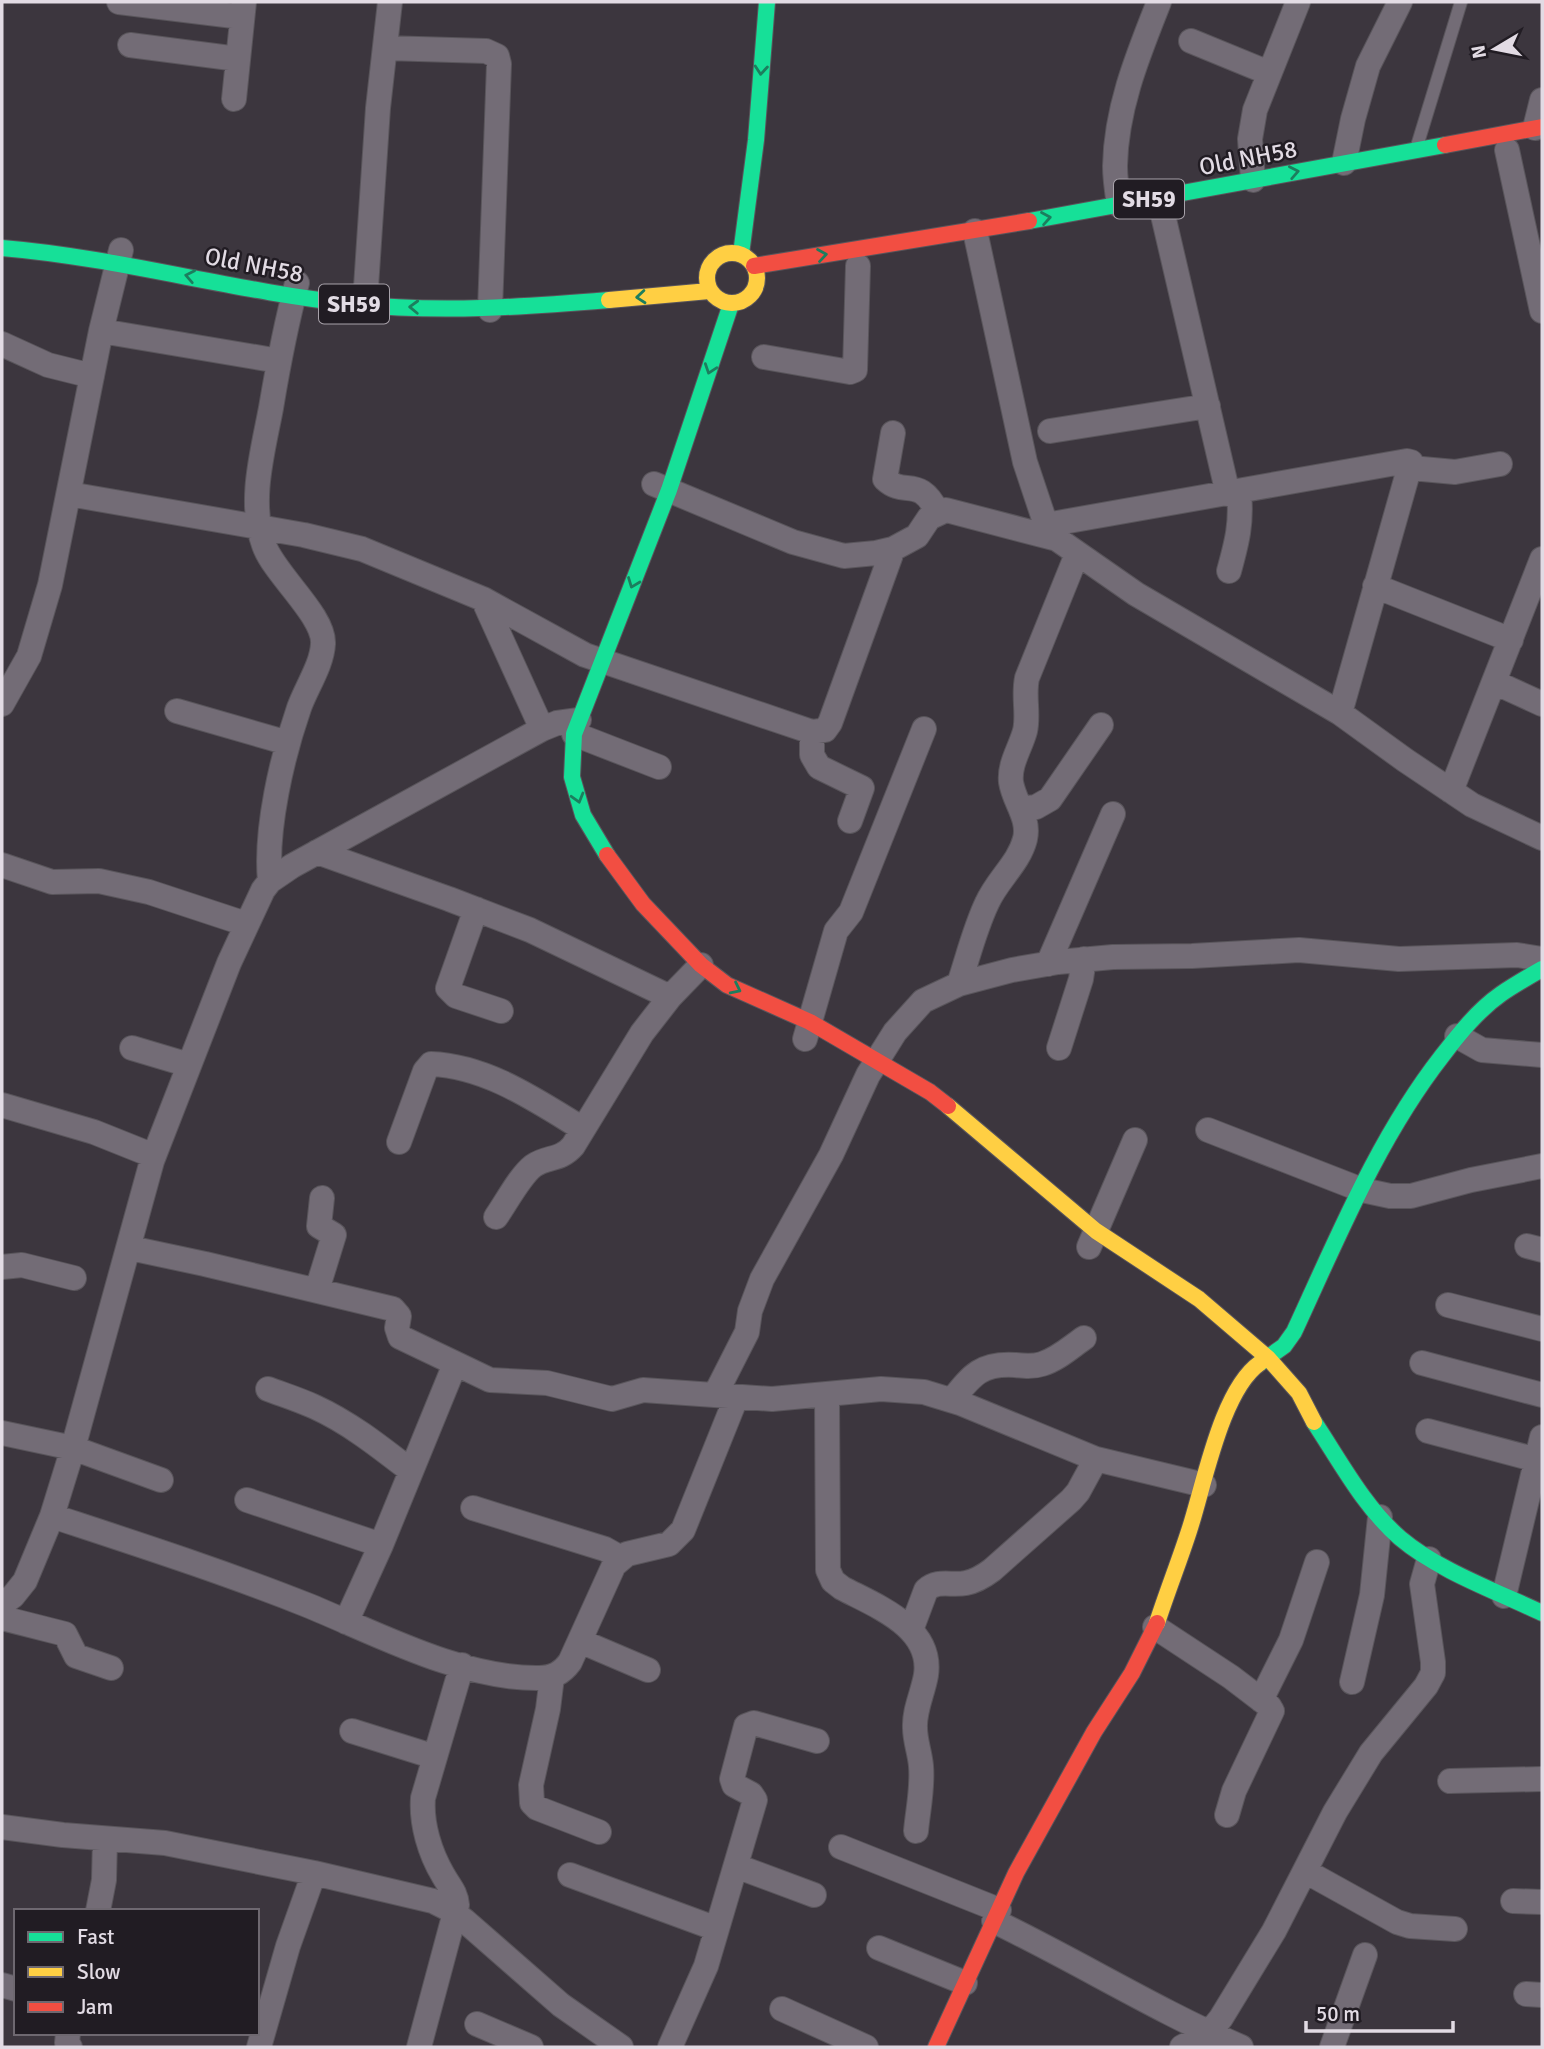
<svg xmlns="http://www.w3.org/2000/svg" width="1544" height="2049" viewBox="0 0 1544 2049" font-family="Signika,sans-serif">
<rect width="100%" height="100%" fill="#3c363e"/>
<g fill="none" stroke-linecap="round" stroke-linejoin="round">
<defs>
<path id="lane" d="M 1417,146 L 1461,2"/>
<path id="street" d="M 119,2 L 242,17
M 1191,41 L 1269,73
M 130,45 L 238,59
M 385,48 L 486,51 L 497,56 L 499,64 L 490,310
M 234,99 L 244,2
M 1535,128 L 1542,100
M 1507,150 L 1542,311
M 1344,163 L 1353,119 L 1368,66 L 1400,2
M 1253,180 L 1250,139 L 1255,110 L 1298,2
M 1159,198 L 1228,494
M 1119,205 C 1117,192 1115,179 1115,166 C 1116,108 1138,55 1159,2
M 975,231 L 1025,462 L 1046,525 L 1057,539 L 1136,594 L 1340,713 L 1405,760 L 1472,805 L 1542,838
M 366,287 L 378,108 L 390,2
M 101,331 L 279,361
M 2,344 L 48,365 L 92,376
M 764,357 L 850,372 L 855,370 L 858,266
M 1050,431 L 1208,406
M 893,433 L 885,479 C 905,498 919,474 938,513
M 1411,468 L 1455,472 L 1500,464
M 654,484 L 793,542 L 844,556 L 876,553 L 893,549 L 917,536 L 929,518 L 946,510 L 1057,539
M 69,494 L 304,535 L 362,549 L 483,599 L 585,655 L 812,732 L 825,730 L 830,723 L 893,549
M 1046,525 L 1407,461 L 1411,462 L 1340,713
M 1229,571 C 1237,542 1242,523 1239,492
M 1375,586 L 1511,640
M 483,599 L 542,729
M 1494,682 L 1542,704
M 2,704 L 29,656 L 50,585 L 101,331 L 121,250
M 177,711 L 288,743
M 812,732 L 812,755 L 819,767 L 862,788 L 850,821
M 574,734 L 659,767
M 1451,791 L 1542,559
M 1021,809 L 1036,807 L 1050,799 L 1101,725
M 317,852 L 449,899 L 530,930 L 670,997 L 701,965
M 2,865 L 52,882 L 99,881 L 149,892 L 246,924
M 270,881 C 265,830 282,757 299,708 C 306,688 322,665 323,644 C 325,616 274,574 264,545 C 248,502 263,451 271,408 C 278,366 286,324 297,283
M 476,909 L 448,988 L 456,996 L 501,1011
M 1048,964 L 1113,814
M 959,984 C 968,957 975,928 987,903 C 997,880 1019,863 1025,839 C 1030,818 1014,802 1011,782 C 1009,764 1020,749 1025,731 C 1029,714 1023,696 1027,678 L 1077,554
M 1457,1036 L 1482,1050 L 1542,1055
M 805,1039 L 836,931 L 851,912 L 924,729
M 132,1048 L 189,1065
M 1059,1048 L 1081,979 L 1084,959
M 2,1105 L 94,1132 L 154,1156
M 1208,1130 L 1362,1190 L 1390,1196 L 1411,1196 L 1471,1180 L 1542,1166
M 399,1142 L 425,1071 L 431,1064 C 487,1066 537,1101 583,1129
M 496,1217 C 506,1203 520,1176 533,1166 C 547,1156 560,1161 573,1146 L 642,1033 L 670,997
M 1527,1246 L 1542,1250
M 1089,1247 L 1135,1140
M 130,1248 L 205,1264 L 393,1309 L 399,1316 L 397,1328 L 400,1337 L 490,1380 L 547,1383 L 612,1399 L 643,1390 L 772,1399 L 881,1389 L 924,1392 L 960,1403 L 1096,1459 L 1204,1485
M 2,1267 L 22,1265 L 74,1278
M 317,1290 L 334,1235 L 319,1226 L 322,1198
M 1448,1305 L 1542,1329
M 1422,1363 L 1542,1395
M 268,1389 C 284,1395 300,1400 315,1407 C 350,1423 380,1447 411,1471
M 716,1393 L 747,1332 L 750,1311 L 762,1279 L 831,1155 L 868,1075 L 895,1032 L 923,1001 L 959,984 L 1012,970 L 1058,962 L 1113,957 L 1192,956 L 1299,950 L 1399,959 L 1517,955 L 1542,959
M 827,1395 L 828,1570 L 833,1581 L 842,1588 C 876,1606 933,1627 926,1675 C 923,1693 914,1710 915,1728 C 915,1741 920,1753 921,1766 C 923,1788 918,1809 916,1831
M 952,1400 C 972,1375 981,1363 1015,1365 C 1024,1366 1033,1367 1042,1364 C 1058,1359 1071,1347 1084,1338
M 1428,1431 L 1537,1460
M 2,1433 L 73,1448 L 161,1480
M 247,1500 L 381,1545
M 473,1508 L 605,1549 L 621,1558
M 52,1516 C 137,1544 224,1572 307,1605 C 378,1634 461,1679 539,1678 C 553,1678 562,1673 570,1662 L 614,1565 L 627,1554 L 669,1544 L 683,1530 L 736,1398
M 1504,1596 L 1542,1437
M 2,1604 L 13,1596 L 25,1581 L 52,1516 L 73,1448 L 152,1161 L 229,963 L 263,890 L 270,881 L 292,866 L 542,729 L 557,723 L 579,720
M 2,1618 L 65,1634 L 76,1656 L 111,1668
M 346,1622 L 381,1545 L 455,1364
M 1155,1627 L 1231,1677 L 1269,1706 L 1272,1711 L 1234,1791 L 1227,1815
M 911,1630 L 926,1590 C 938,1579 951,1586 966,1583 C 976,1581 984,1576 992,1570 L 1071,1500 L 1078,1492 L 1096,1459
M 580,1641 L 648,1670
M 552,1677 L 548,1709 L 531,1785 L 532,1803 L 537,1808 L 599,1832
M 1352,1682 L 1372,1595 L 1380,1517
M 1261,1700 L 1291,1640 L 1317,1562
M 352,1731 L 435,1757
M 1450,1781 L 1542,1779
M 2,1827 L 63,1835 L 165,1843 L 314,1873 L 433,1901 L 449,1909 L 465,1921 L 561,2005 L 621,2047
M 841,1847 L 999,1910
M 736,1866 L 814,1895
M 1305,1871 L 1397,1922 L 1410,1926 L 1455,1929
M 570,1875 L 717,1929
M 1513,1901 L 1542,1902
M 98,1911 L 104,1880 L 105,1839
M 994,1921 C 1077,1961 1156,2010 1241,2047
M 879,1948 L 965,1983
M 2,1985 L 16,1989
M 1526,1994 L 1542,1995
M 782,2009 L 866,2047
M 477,2024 L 531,2047
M 68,2033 L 67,2043 L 70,2047
M 259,2047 L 288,1946 L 314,1873
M 419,2047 L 457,1905 C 456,1892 449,1886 443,1875 C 430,1853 421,1824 423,1798 L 462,1665
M 670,2047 L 706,1966 L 755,1800 L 751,1794 L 734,1785 L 732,1779 L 746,1726 L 754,1723 L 817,1741
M 1182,2047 L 1209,2033 L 1221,2018 L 1274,1931 L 1335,1812 L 1371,1753 L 1426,1686 L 1433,1673 L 1433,1662 L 1422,1584 L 1429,1559
M 1332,2047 L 1365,1955"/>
<path id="fast" d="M 1029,221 L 1445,145
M 2,248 C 121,258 236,292 354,304 C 439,313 524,307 609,300
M 741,254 L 756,140 L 767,2
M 607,855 L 583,815 L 572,777 L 574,734 L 669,490 L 731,304
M 1260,1363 L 1284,1346 L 1294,1332 C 1338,1237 1378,1138 1442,1056 C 1459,1034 1478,1010 1501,994 C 1514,985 1528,977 1542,969
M 1314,1422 C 1340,1461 1364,1507 1400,1538 C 1439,1571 1496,1591 1542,1613"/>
<path id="slow" d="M707 278a25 25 0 1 1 50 0a25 25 0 1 1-50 0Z
M 609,300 L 709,291
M 948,1106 L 1096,1231 L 1199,1299 L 1268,1358 L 1299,1393 L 1314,1422
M 1157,1623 C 1167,1592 1179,1562 1189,1531 C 1204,1486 1221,1390 1260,1363"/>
<path id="jam" d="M 1445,145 L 1542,127
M 754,266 L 1029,221
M 607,855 L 643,904 L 701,965 L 727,985 L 810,1022 L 930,1092 L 948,1106
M 936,2047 L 1016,1873 L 1094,1732 L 1132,1673 L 1157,1623"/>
</defs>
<use href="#lane" stroke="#59555b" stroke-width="14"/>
<use href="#street" stroke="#59555b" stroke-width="26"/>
<use href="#fast" stroke="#59555b" stroke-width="18"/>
<use href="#slow" stroke="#59555b" stroke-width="18"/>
<use href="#jam" stroke="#59555b" stroke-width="18"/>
<use href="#lane" stroke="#736c76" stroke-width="12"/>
<use href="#street" stroke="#736c76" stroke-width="24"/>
<use href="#fast" stroke="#16e098" stroke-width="16"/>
<use href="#slow" stroke="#ffcf43" stroke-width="16"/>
<use href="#jam" stroke="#f24e42" stroke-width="16"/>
</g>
<defs><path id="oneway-chevron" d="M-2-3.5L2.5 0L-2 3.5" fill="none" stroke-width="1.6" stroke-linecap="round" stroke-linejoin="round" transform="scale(1.75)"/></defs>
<g stroke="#1c7e5e">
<use href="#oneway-chevron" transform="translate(761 70) rotate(95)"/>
<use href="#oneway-chevron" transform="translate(1294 172) rotate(-11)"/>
<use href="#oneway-chevron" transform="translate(1046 218) rotate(-10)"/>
<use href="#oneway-chevron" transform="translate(822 255) rotate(-9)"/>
<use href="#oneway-chevron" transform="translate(190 276) rotate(-169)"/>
<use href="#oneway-chevron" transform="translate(641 297) rotate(175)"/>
<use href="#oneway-chevron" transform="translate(414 307) rotate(-178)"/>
<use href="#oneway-chevron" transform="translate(710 369) rotate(109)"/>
<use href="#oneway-chevron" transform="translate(633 583) rotate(111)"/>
<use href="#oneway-chevron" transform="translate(578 798) rotate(74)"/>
<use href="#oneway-chevron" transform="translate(736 989) rotate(26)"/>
</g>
<g text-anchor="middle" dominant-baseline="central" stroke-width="5" stroke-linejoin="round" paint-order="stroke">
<g fill="#211c23" stroke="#a8a2aa" stroke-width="2">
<rect x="1114" y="179.5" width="70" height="39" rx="5"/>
<rect x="319" y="284.5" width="70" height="39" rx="5"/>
</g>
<g font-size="23" font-weight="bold" fill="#e2dbe4">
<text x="1149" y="199">SH59</text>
<text x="354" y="304">SH59</text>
</g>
<g font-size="24" fill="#e2dbe4" stroke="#211c23">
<text transform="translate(1248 158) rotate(-11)">Old NH58</text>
<text transform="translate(254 265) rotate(11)">Old NH58</text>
</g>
</g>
<rect width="1544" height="2049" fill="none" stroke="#e2dbe4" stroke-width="7"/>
<rect x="14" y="1909" width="245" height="126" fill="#211c23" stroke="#6e6870" stroke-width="2"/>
<rect x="28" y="1932" width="35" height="10" fill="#16e098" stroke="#6e6870" stroke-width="2"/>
<text x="77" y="1944" font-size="21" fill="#e2dbe4">Fast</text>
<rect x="28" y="1967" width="35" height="10" fill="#ffcf43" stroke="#6e6870" stroke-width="2"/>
<text x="77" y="1979" font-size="21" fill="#e2dbe4">Slow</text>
<rect x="28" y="2002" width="35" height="10" fill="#f24e42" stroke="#6e6870" stroke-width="2"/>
<text x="77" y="2014" font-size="21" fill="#e2dbe4">Jam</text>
<g transform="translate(1495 49) rotate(260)" stroke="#211c23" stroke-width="5" paint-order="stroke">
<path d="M0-5L12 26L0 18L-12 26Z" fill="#e2dbe4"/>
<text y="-10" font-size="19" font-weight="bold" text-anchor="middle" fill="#e2dbe4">N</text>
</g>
<path d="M1306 2021v10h147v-10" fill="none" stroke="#e2dbe4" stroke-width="3.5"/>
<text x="1316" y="2021" font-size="21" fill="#e2dbe4" stroke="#211c23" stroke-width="5" paint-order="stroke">50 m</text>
</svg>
